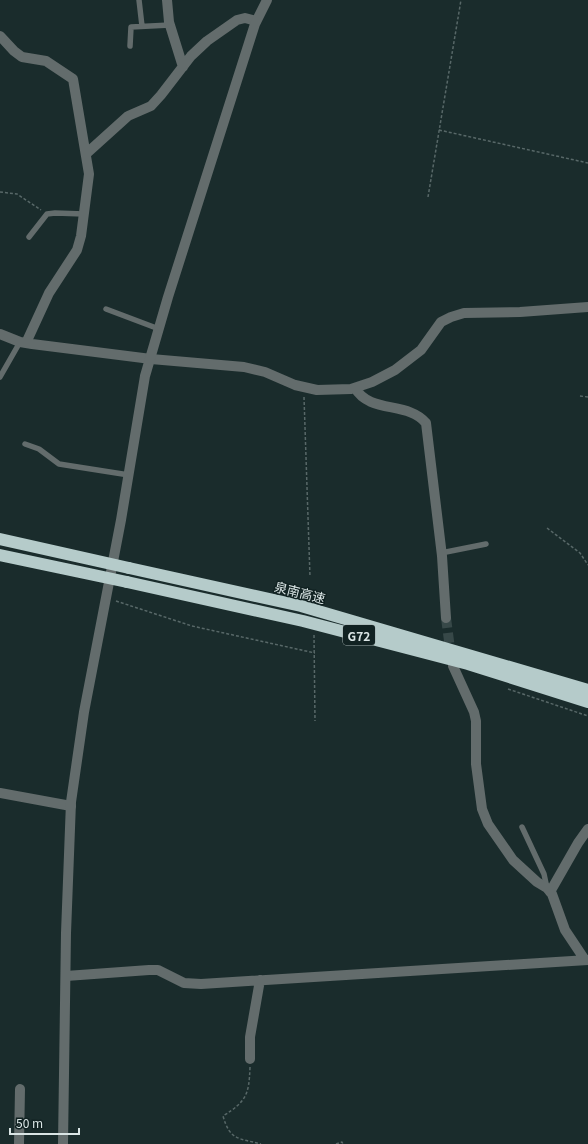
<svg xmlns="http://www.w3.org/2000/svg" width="588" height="1144" viewBox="0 0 588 1144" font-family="Georgia,'Noto Sans SC',serif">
<rect width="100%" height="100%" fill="#1a2c2c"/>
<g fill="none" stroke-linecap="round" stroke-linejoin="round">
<path stroke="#374848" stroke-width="10" stroke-dasharray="10 5" stroke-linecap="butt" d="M 446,618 L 451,656"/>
<path stroke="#586868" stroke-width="1.5" stroke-dasharray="3 2" stroke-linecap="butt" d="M 439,130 L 588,163
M 0,192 L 17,194 L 41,210
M 428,197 L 461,0
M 580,396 L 588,397
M 304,397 L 310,577
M 547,528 L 580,553 L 588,565
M 116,601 L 192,626 L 315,653
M 314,635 L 315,721
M 508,689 L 588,716
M 250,1067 C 249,1094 247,1101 223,1116 C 230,1141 239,1138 261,1144
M 336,1144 L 342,1142 L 343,1144"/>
<path stroke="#636c6c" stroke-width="5.5" d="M 139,0 L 142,26
M 130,46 L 131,27 L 170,25
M 29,237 L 47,214 L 55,213 L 84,214
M 106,309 L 159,329
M 0,377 L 20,342
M 25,444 L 39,449 L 59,464 L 129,475
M 441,553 L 486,544
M 522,827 L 544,874 L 547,888"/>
<path stroke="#636c6c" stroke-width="10" d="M 167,0 L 169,22 L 183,67
M 0,36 L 14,51 L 22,57 L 46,61 L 73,79 L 89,174 L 81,236 L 77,250 L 49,293 L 26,343
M 87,153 L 128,116 L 151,106 L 161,95 L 191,56 L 207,41 L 237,20 L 245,18 L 256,21
M 0,334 L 20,342 L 32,344 L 151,359 L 244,367 L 265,372 L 295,385 L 317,390 L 351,389 L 372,382 L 395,370 L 421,350 L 441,322 L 451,317 L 464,313 L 520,312 L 588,307
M 355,388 C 370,414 408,401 426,423 L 442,556 L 446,618
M 453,666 L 474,712 L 476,721 L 476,764 L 482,809 L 488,824 L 513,860 L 537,882 L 547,888 L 552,894 L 565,930 L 585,960
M 0,793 L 71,806
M 550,892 L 578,843 L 588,829
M 66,976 L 149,970 L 158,970 L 184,983 L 201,984 L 588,960
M 250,1059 L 250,1037 L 260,980
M 19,1144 L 20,1089"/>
<path stroke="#636c6c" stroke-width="10" d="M 63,1144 L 66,933 L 71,802 L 84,712 L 121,520 L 145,376 L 168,297 L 255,24 L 267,0"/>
<path stroke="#b5cbca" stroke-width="12" d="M 129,568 L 301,606 L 588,690
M 127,582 L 303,621 L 468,664 L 588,702"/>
<path stroke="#b5cbca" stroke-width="12" d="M 0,539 L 129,568
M 0,555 L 127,582"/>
</g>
<g text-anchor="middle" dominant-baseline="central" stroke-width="3" stroke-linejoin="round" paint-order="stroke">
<rect fill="#122" stroke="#9eaaaa" stroke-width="1" x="343" y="625" width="32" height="20" rx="3"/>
<g font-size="12" font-weight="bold" fill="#dae5e5">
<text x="359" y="635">G72</text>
</g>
<g font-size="13" fill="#dae5e5" stroke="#122">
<text transform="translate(300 592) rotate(14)">泉南高速</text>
</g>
</g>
<path d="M10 1128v6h69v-6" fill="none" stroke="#dae5e5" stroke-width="2"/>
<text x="16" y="1128" font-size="12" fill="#dae5e5" stroke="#112222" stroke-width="3" paint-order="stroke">50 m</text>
</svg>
